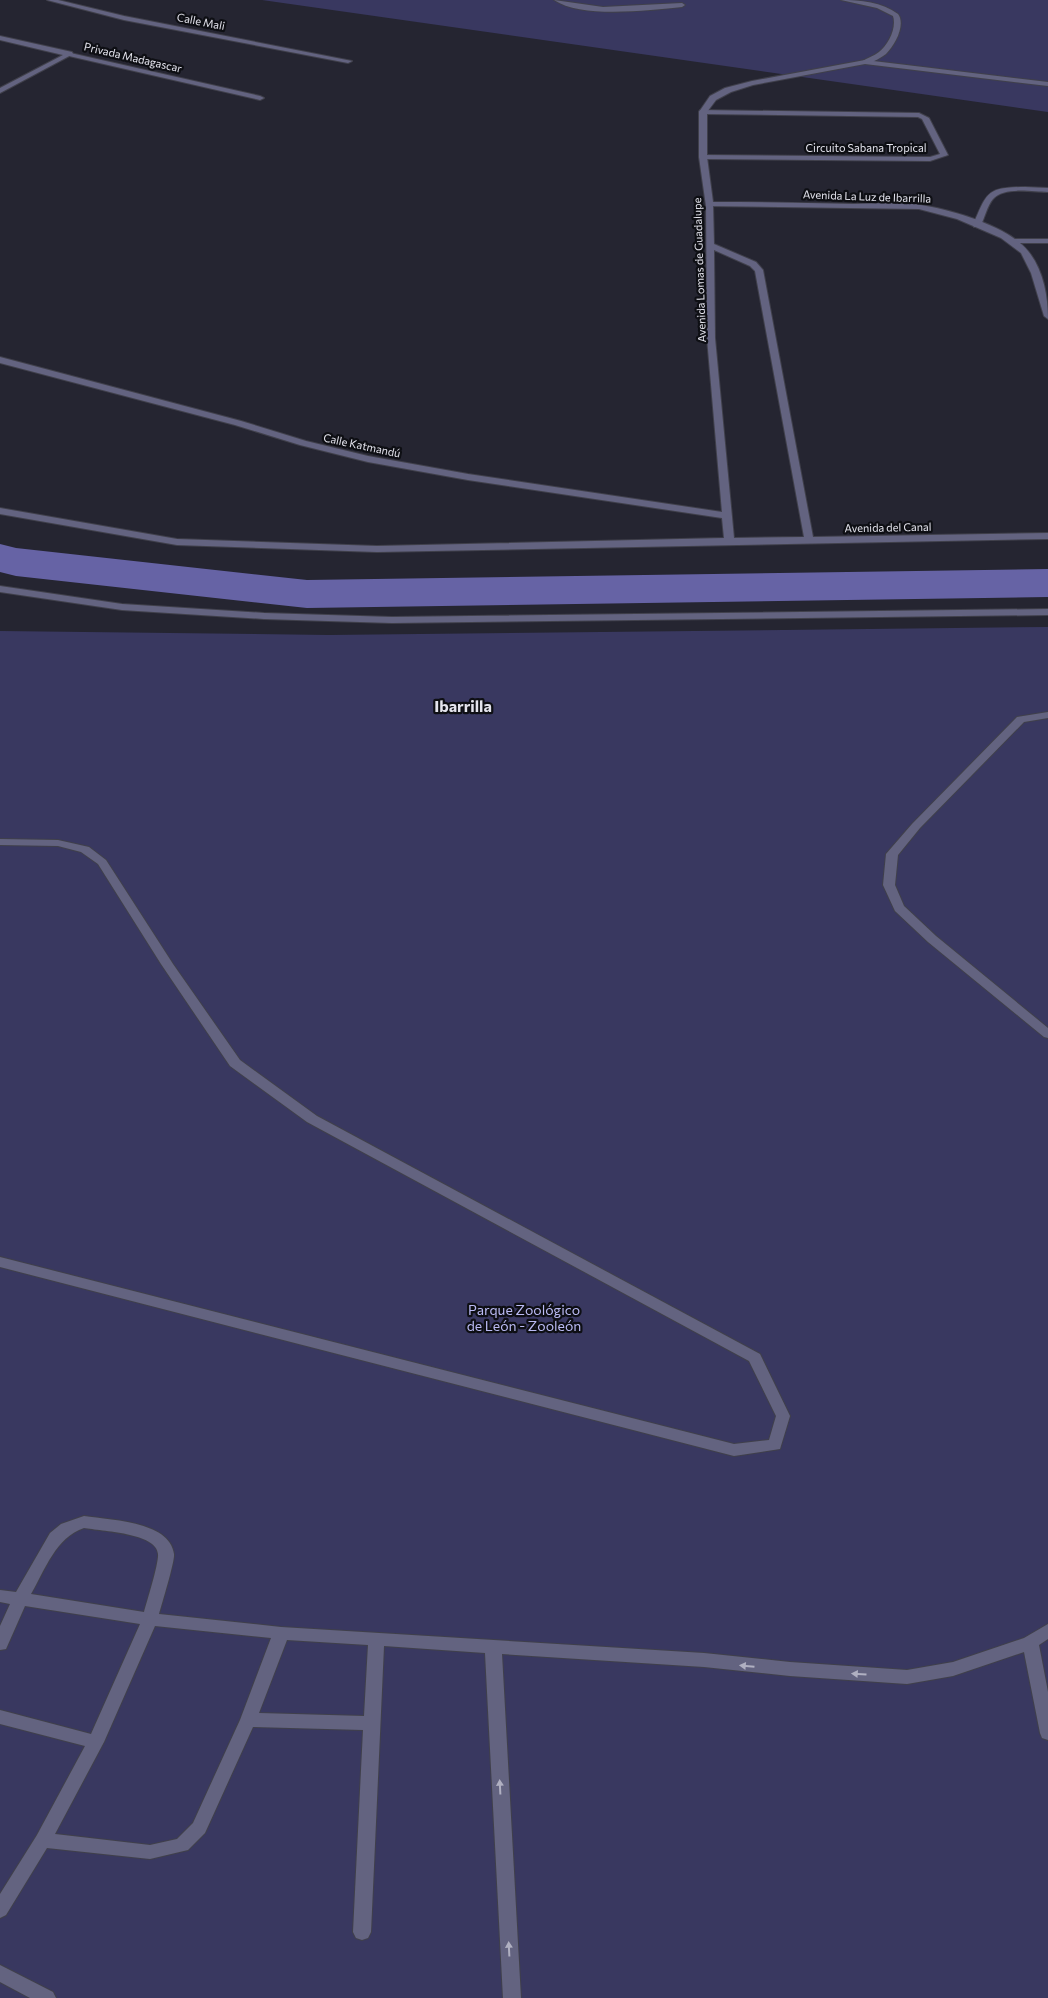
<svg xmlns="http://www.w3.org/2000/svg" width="1048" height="1998" viewBox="0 0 1048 1998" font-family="Commissioner,sans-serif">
<rect width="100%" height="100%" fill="#252531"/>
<path fill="#393860" d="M 262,0 L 1048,0 L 1048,112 Z
M 1048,627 L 1048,1998 L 0,1998 L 0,631 L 329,635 Z"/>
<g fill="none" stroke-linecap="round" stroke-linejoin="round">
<path fill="#6663a5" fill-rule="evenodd" d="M 0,544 L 16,548 L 307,580 L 1048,569 L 1048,597 L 307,608 L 16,576 L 0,572 Z"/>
<defs>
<path id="service" d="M 66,52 L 260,96 L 264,98 L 260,100 L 69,56 L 65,54 Z
M 1048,712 L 1048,718 L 1024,722 L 920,828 L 898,855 L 895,885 L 904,906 L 936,936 L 1048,1028 L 1048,1038 L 1044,1037 L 928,942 L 895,911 L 883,885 L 886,854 L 912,824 L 1017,717 Z
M 0,839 L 58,840 L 89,847 L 106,860 L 173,964 L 240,1060 L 317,1116 L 760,1354 L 790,1416 L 780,1449 L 734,1456 L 0,1267 L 0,1257 L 734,1444 L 769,1440 L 776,1416 L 749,1361 L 307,1122 L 230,1066 L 161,964 L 98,864 L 81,852 L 58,846 L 0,845 Z
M 84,1516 C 109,1520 170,1521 174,1554 C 175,1561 162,1603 159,1614 L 281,1627 L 704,1653 L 790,1662 L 907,1670 L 953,1662 L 1024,1638 L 1048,1624 L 1048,1639 L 1039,1645 L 1048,1692 L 1048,1740 L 1042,1738 L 1040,1733 L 1024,1652 L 953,1676 L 907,1684 L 790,1676 L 704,1667 L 502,1654 L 521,1998 L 503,1998 L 485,1653 L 384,1646 L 371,1932 L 368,1938 L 362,1940 L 356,1938 L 353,1932 L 363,1730 L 253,1727 L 205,1833 L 188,1850 L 150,1859 L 47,1848 L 6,1915 L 0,1918 L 0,1894 L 37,1835 L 85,1746 L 0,1724 L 0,1710 L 91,1734 L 140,1624 L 25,1606 L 6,1649 L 0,1650 L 0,1626 L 10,1604 L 0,1602 L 0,1590 L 16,1592 L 50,1533 L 61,1524 ZM 84,1528 C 101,1531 157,1533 158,1554 C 159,1563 147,1601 144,1612 L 31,1594 C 45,1570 56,1537 84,1528 ZM 155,1626 L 271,1638 L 240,1720 L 193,1823 L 177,1839 L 150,1845 L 55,1834 L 104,1742 ZM 287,1640 L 368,1645 L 364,1716 L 259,1713 Z
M 0,1965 L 53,1992 L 56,1998 L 30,1998 L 0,1982 Z"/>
<path id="minor" d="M 47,0 L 58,0 L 124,16 L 352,61 L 348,63 L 124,20 Z
M 554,0 L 603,7 L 682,3 L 685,5 L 682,7 C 649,10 582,19 554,0 Z
M 841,0 C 860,0 882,2 898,14 C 906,25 895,45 886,54 C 881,58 874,61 868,64 L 861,62 C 867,58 874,56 879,52 C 888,45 897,28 893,16 L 877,8 Z
M 0,36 L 72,52 L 73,54 L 0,93 L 0,88 L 63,55 L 0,40 Z
M 700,110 L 919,113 L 929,118 L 948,155 L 930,161 L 703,159 L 699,157 L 700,155 L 930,157 L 940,154 L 922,119 L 918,117 L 703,114 L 699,112 Z
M 1025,187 L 1048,188 L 1048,192 C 1033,192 1004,186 993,199 C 987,206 985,217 981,225 L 974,227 L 973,225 C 987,193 986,187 1025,187 Z
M 706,202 L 713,204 L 714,244 L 756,262 L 763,270 L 813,537 L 1048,533 L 1048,539 L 377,552 L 177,545 L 0,514 L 0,508 L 177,539 L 377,546 L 724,538 L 722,518 L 468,480 L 368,462 L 300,445 L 235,425 L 0,363 L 0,357 L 241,421 L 306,441 L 368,456 L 468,474 L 722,512 L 707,338 ZM 714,250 L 750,266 L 755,271 L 804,537 L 734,538 L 715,338 Z
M 1008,239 L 1048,239 L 1048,243 L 1011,243 L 1007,241 Z
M 0,586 L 122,604 L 264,613 L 392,617 L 1048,609 L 1048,615 L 392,623 L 264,619 L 122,610 L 0,592 Z"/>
<path id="tertiary" d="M 865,60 L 1048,82 L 1048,86 L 865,64 L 753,85 L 731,92 L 716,100 L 707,112 L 707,157 L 713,202 C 759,202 806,203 853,204 C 875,204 899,202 921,205 C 952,210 1008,226 1028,251 C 1043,269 1048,296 1048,319 L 1044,316 L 1031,273 L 1021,253 L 1001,238 L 957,219 L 919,209 L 706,206 L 699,157 L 699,112 L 710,96 L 725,88 L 752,81 Z"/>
</defs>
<use href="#service" stroke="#40404b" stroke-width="2"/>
<use href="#minor" stroke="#40404b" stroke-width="2"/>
<use href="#tertiary" stroke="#40404b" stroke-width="2"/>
<use href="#service" fill="#636380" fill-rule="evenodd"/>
<use href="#minor" fill="#636380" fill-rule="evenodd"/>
<use href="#tertiary" fill="#636380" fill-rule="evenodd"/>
</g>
<defs><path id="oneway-solid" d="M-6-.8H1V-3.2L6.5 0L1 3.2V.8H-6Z" transform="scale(1.25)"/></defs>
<g fill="#b0b0c1">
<use href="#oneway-solid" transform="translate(747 1666) rotate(-175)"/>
<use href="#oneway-solid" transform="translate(859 1674) rotate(-176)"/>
<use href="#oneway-solid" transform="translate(500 1787) rotate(-93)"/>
<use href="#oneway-solid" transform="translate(509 1949) rotate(-93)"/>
</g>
<g text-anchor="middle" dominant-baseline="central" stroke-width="4.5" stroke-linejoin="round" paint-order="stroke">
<g font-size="11" fill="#e4e4ed" stroke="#0e0f14">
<text transform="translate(201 21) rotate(11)">Calle Mali</text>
<text transform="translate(133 57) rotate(13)">Privada Madagascar</text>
<text x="866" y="147">Circuito Sabana Tropical</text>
<text transform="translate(867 196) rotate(2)">Avenida La Luz de Ibarrilla</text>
<text transform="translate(699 270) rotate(-92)">Avenida Lomas de Guadalupe</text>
<text transform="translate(362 445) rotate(12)">Calle Katmandú</text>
<text transform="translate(888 527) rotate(-1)">Avenida del Canal</text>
</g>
<g font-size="14" fill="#bbbbf4" stroke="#0e0f14">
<text x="524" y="1309">Parque Zoológico<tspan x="524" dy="16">de León - Zooleón</tspan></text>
</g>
<g font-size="16" font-weight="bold" fill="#e4e4ed" stroke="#0e0f14">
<text x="463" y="705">Ibarrilla</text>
</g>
</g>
</svg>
